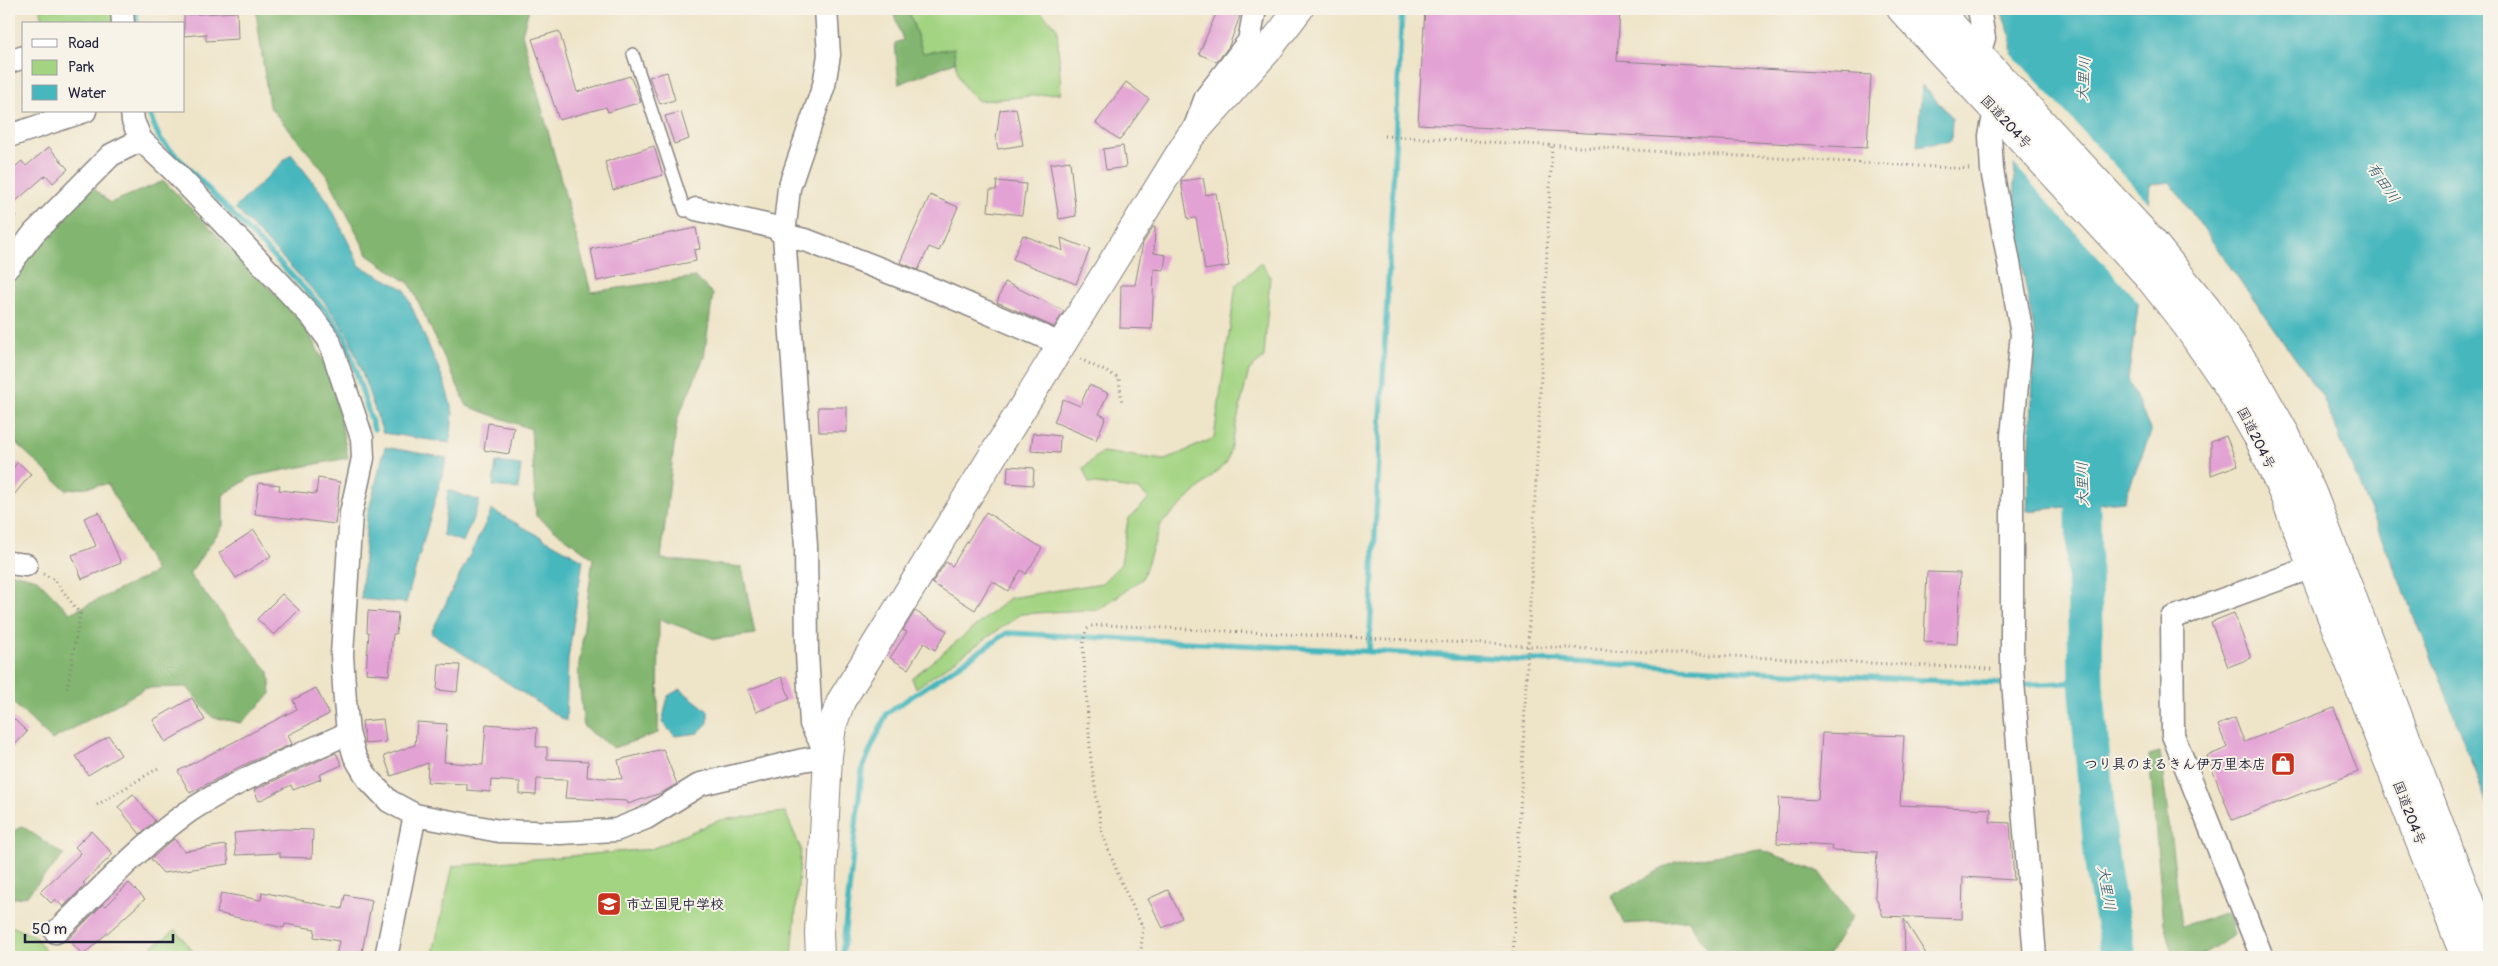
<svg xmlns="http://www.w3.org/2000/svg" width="2498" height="966" viewBox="0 0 2498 966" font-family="Pangolin,'Klee One',sans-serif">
<rect width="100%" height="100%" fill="#f7f3e8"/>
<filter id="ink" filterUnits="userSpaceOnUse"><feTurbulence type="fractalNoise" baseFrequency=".02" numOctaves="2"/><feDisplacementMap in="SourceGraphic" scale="10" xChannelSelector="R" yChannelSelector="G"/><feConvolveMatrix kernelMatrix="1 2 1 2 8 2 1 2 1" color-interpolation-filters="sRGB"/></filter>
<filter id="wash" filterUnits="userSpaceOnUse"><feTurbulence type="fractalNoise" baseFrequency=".0096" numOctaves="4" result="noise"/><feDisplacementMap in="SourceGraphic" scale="20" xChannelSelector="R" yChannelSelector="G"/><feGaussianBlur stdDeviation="1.12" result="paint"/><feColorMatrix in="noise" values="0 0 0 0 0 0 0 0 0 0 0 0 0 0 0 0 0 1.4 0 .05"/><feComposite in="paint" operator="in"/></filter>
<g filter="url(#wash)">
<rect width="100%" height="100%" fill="#eee4c8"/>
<path fill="#a3d482" stroke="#627b5e" d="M 40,9 L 114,9 L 115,24 L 45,24 Z
M 908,9 L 1038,9 L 1057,28 L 1061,93 L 979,101 C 959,86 956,73 954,48 L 923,53 Z
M 1261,263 L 1270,276 L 1264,358 L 1249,370 L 1227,462 L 1161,524 L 1142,579 L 1100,609 L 1021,614 L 916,688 L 912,678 L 1010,598 L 1102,583 L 1121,564 L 1128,519 L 1149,499 L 1140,490 L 1089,483 L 1083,468 L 1102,452 L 1165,460 L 1214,438 L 1236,285 Z
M 785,812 L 801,849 L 792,957 L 432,957 L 453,866 L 651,849 L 720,820 Z
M 9,925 L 36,937 L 49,957 L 9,957 Z
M 176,930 L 194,953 L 189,957 L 136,957 Z"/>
<path fill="#82b670" stroke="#526c56" d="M 259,9 L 529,9 L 522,34 L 591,292 L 695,277 L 713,294 L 704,357 L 677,420 L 661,559 L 742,567 L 755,634 L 715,639 L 659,619 L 658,733 L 613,748 L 584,727 L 578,672 L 593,558 L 536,516 L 531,429 L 467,406 L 410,284 L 368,255 L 327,175 L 269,106 L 256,12 Z
M 892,9 L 908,9 L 923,53 L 954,48 L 955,62 L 899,84 L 895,43 L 903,40 Z
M 164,181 L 304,324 L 332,378 L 348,458 L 253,476 L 223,495 L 223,526 L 189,574 L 269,672 L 271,694 L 241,723 L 212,717 L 187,687 L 146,688 L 52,740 L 9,699 L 9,572 L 37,579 L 70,613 L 156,572 L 108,484 L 66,490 L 16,443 L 9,416 L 9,284 L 36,243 L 91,186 L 110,203 Z
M 2160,752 L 2182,926 L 2228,912 L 2234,935 L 2198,957 L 2173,957 L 2164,924 L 2149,755 Z
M 22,826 L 64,855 L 26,896 L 9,899 L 9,834 Z
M 1759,849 L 1820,872 L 1852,916 L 1827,957 L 1711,954 L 1688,920 L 1624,924 L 1611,896 L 1675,862 Z"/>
<path fill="#47b7be" stroke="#346c7c" d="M 2000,9 L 2488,9 L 2489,810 L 2439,675 L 2322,396 L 2170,182 L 2150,185 L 2137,315 L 2128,379 L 2151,432 L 2124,501 L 2027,511 L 2035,336 L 2016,233 L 2011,37 Z
M 1922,85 L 1952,117 L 1951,141 L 1917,146 Z
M 291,154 L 328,201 L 360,266 L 404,289 L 444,381 L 453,413 L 450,443 L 383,433 L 349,336 L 326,304 L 235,208 Z
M 385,447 L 447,458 L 406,603 L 361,599 L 367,517 Z
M 496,462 L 521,465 L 518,489 L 493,486 Z
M 448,490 L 480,501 L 463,542 L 443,535 Z
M 492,510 L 583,560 L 568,659 L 566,721 L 431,633 Z
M 680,689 L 708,711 L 708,723 L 698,733 L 675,736 L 662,723 L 668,696 Z"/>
<path fill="#eee4c8" d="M 2009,51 L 2150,204 L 2140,304 L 2012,162 Z"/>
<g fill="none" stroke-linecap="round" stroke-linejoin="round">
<path stroke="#47b7be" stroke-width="5.5" d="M 136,9 L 137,24
M 148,111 L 160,139 L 326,311 L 345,337 L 374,429
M 1369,652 L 1402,9
M 2021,685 L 2086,682
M 842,957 L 862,769 L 887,713 L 1007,633 L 2005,684"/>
<path stroke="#47b7be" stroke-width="35" d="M 2082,458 L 2086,682 L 2102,864 L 2119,957"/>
</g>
<g id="blocks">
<path fill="#e3a2d4" d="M 1218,9 L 1240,16 L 1229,46 L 1217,62 L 1199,54 Z
M 1425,9 L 1620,9 L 1617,61 L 1871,75 L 1867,148 L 1418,124 Z
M 237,12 L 238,39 L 206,41 L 206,34 L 184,36 L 184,15 Z
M 559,31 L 577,92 L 630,76 L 641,102 L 608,112 L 606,107 L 559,120 L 532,39 Z
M 667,72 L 675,100 L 660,104 L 649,77 Z
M 1126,82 L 1149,99 L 1120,140 L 1096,123 Z
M 1016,108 L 1023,145 L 998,149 L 996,139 L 1000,110 Z
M 681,112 L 689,139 L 674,144 L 665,116 Z
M 654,146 L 663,175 L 613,190 L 605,162 Z
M 1123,146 L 1126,167 L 1106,170 L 1103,149 Z
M 49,147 L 68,169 L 53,183 L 46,175 L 16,201 L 9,193 L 9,172 L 22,161 L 26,166 Z
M 1070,161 L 1076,216 L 1059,219 L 1050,164 Z
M 1203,178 L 1206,195 L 1216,193 L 1229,266 L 1205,270 L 1196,218 L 1188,219 L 1181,181 Z
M 997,181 L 1026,184 L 1022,215 L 988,211 L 990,190 L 996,190 Z
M 930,195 L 958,207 L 939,251 L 929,247 L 918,270 L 900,262 Z
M 1153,227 L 1155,227 L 1154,253 L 1166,255 L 1164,270 L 1154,269 L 1152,329 L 1120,328 L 1121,285 L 1135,285 L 1143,243 Z
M 696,228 L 700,249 L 694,250 L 696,261 L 597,281 L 591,249 Z
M 1023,235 L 1063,251 L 1061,238 L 1090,249 L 1076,284 L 1013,259 Z
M 1005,282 L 1064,311 L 1054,327 L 997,302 Z
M 1089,385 L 1108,393 L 1099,414 L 1106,417 L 1096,440 L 1054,422 L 1063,399 L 1080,406 Z
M 818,407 L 847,407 L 847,432 L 819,432 Z
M 488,423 L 514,427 L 509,454 L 484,450 Z
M 1033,433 L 1060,436 L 1059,453 L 1031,451 Z
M 2226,436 L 2238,465 L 2211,475 L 2211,442 Z
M 18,462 L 31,474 L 9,501 L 9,473 Z
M 1008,466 L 1034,468 L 1033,485 L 1007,483 Z
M 318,478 L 340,482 L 335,524 L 255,514 L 259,483 L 280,485 L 279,490 L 316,494 Z
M 99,512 L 121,563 L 82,579 L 72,555 L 96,546 L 84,518 Z
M 986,512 L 1042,548 L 1026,574 L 1021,570 L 1008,591 L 992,581 L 975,610 L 932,583 L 946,562 L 952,566 Z
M 254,530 L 271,556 L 236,578 L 219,553 Z
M 1927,572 L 1960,573 L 1957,644 L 1924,642 Z
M 282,594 L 299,610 L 274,635 L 257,619 Z
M 368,611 L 398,613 L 396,634 L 393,634 L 389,675 L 366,673 L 369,632 L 367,632 Z
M 915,611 L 947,631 L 935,650 L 924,643 L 908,669 L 890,658 L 907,632 L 903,630 Z
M 2234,613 L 2251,658 L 2228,667 L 2211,622 Z
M 439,664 L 460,665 L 457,692 L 437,690 Z
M 782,677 L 790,699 L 756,712 L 748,690 Z
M 316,688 L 329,714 L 288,735 L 292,744 L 241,766 L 190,793 L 178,771 L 297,709 L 293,700 Z
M 192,698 L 205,720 L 165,742 L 153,720 Z
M 2334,708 L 2358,772 L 2232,820 L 2207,756 L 2227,748 L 2218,725 L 2235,718 L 2244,742 Z
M 9,714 L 27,732 L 9,751 Z
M 383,719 L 386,742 L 365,744 L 362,721 Z
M 417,722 L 447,724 L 444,762 L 483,765 L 486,724 L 537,728 L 536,747 L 547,747 L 547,759 L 588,761 L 587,777 L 622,779 L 618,760 L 663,749 L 677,784 L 661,793 L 628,804 L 627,801 L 565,798 L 567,780 L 537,779 L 536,795 L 520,794 L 520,782 L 491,780 L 490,792 L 467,790 L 467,784 L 427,782 L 428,763 L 391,776 L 384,756 L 415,745 Z
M 1822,733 L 1904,736 L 1900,805 L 1991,809 L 1990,822 L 2010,823 L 2014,880 L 1963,877 L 1962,919 L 1883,916 L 1875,895 L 1877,852 L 1831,850 L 1832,846 L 1777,843 L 1779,798 L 1818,800 Z
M 109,736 L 121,755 L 88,775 L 76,756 Z
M 336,753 L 342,765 L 319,775 L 321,779 L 293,790 L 291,785 L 259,801 L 254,790 Z
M 133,794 L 155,821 L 140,834 L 118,807 Z
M 280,829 L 313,830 L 312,858 L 280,857 L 280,853 L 236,855 L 234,833 Z
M 91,831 L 113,854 L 83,883 L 85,885 L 63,907 L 55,899 L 51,903 L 40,892 L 81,853 L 75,847 Z
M 174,839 L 184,851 L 226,845 L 229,864 L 163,873 L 151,859 Z
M 129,883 L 145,899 L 83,955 L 68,939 L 103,904 L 106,906 Z
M 1168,890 L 1182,918 L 1163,928 L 1148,899 Z
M 262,892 L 342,909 L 345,895 L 372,900 L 361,957 L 336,957 L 339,941 L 314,937 L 315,929 L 285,924 L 284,928 L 217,913 L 221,893 L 261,900 Z
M 1904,919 L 1928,957 L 1905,957 Z"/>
</g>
</g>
<g filter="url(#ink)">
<use href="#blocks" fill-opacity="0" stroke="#888382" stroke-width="1"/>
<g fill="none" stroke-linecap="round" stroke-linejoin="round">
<defs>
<path id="lane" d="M 633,54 L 685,211 L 696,209"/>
<path id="street" d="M 122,9 L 123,24
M 1979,54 L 1984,38 L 1979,9
M 9,62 L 24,57
M 132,111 L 133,121 L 141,140 L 173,170 L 312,317 L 329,340 L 362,438 L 363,458 L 351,513 L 342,655 L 345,701 L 348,733 L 355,757 L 368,779 L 389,801 L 415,815 L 499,831 L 560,833 L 616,830 L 646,818 L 701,784 L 803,760 L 828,756 L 811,724 L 807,653 L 806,546 L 784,235 L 789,188 L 824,85 L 829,55 L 826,9
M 1995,111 L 1990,136 L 1992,170 L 2022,334 L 2012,436 L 2012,669 L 2035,957
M 1195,127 L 1206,97 L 1249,41 L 1255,9
M 9,136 L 85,111
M 696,209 L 774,227 L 784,235 L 808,241 L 935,290 L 1063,345
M 9,266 L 34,233 L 111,155 L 141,140
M 9,563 L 26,565
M 56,932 C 99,891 140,846 188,812 C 237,779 295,758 348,733
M 386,957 L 415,815
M 2262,957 L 2173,735 L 2172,618 L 2329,561"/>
<path id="secondary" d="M 820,957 L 819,933 L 828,756 L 832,726 L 841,701 L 1190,137 L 1266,52 L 1299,9"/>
<path id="highway" d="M 1901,9 L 2147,275 L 2187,326 L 2228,386 L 2260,441 L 2285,498 L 2465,957
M 1937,9 L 2152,241 L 2207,309 L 2248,368 L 2286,435 L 2313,495 L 2489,953"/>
</defs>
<use href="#lane" stroke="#888382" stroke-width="14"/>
<use href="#street" stroke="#888382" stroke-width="25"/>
<use href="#secondary" stroke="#888382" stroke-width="30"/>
<use href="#highway" stroke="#888382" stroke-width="30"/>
<path stroke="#888382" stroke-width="3" stroke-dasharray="1 4" stroke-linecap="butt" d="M 1384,136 L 1972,169
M 9,208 L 19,219
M 1080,359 L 1119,378 L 1122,404
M 43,574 L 55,580 L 80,614 L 67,689
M 97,805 L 160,767
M 1136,957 L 1141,948 L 1143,928 L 1122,884 L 1102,833 L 1091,761 L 1083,645 L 1086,630 L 1091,626 L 1106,625 L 1992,669
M 1513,957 L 1552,146"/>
<use href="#lane" stroke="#fff" stroke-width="11"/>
<use href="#street" stroke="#fff" stroke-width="22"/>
<use href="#secondary" stroke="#fff" stroke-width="28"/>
<use href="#highway" stroke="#fff" stroke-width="28"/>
</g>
</g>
<defs>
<symbol id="shop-square" viewBox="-11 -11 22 22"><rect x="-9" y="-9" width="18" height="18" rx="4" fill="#c8321e" stroke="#f7f3e8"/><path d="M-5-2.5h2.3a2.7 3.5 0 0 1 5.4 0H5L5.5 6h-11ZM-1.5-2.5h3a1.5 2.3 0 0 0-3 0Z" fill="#fff"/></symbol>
<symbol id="school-square" viewBox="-11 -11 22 22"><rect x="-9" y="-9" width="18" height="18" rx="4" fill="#c8321e" stroke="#f7f3e8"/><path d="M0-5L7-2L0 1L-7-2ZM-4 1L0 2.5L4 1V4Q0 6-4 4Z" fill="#fff"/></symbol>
</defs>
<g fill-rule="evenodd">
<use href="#shop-square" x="2269" y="750" width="28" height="28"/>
<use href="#school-square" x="595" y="890" width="28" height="28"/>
</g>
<g text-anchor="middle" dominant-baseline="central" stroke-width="4" stroke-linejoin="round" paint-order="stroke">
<g font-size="14" fill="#22223b" stroke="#f7f3e8">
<text transform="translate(2006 122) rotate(47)">国道204号</text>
<text transform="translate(2256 438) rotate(63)">国道204号</text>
<text transform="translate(2409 813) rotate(69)">国道204号</text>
</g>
<g font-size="14" font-weight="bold" fill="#22223b" stroke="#f7f3e8" text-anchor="end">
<text x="2266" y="764">つり具のまるきん伊万里本店</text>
<text x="626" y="904" text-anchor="start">市立国見中学校</text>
</g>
<g font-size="15" font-style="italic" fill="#2f5669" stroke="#f7f3e8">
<text transform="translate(2084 79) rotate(-86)">大里川</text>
<text transform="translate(2383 183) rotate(56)">有田川</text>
<text transform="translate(2083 484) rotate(-91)">大里川</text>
<text transform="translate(2106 888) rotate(80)">大里川</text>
</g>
</g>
<rect width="2498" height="966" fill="none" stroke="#f7f3e8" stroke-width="30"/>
<rect x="22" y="22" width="162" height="90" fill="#f7f3e8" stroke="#a29fa3"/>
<rect x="32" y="39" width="25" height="8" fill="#ffffff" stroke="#a29fa3"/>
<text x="68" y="48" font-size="15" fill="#22223b">Road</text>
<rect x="32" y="60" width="25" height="15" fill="#a3d482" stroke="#a29fa3"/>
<text x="68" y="72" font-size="15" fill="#22223b">Park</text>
<rect x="32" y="85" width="25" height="15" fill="#47b7be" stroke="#a29fa3"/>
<text x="68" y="98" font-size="15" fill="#22223b">Water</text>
<path d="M25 934v8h148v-8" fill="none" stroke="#22223b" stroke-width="2.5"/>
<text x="32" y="934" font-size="15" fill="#22223b" stroke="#f7f3e8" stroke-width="4" paint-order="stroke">50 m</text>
</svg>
